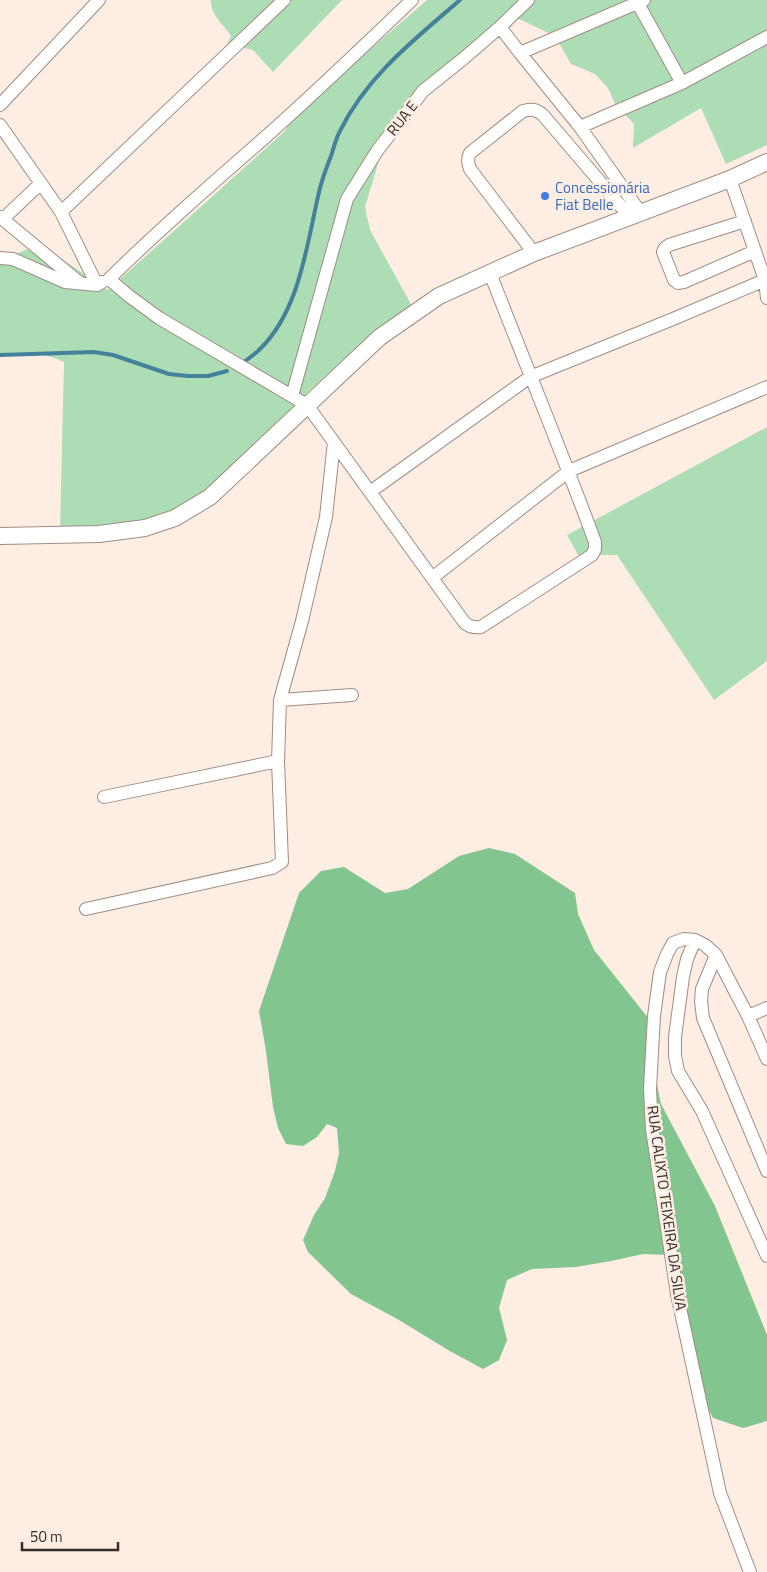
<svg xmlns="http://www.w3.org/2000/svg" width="767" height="1572" viewBox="0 0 767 1572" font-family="'Titillium Web',sans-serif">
<rect width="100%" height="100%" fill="#feede3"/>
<path fill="#adddb5" d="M 211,0 L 342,0 L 273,72 L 253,50 L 227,44 L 231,36 C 224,25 210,14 211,0 Z
M 427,0 L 767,0 L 767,145 L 726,164 L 701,108 L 633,148 L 634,124 L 615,104 L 608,88 L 595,74 L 571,64 L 555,36 L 519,19 L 500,27 L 406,103 L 381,154 L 365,207 L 370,230 L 412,306 L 365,340 L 309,391 L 234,469 L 197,504 L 162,520 L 60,530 L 64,362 C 45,352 22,353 0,354 L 0,261 L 39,244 L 108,290 L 284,132 L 298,112 Z
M 767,427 L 767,661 L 714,700 L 617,555 L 578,555 L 567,535 Z"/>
<path fill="#82c58f" d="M 489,848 L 515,854 L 575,893 L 578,914 L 594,950 L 653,1024 L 650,1052 L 661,1104 L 715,1206 L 767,1335 L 767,1421 L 743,1428 L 713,1418 L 698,1389 L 669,1255 L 643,1254 L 611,1261 L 576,1267 L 532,1269 L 507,1280 L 499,1308 L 507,1340 L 499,1360 L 483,1369 L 448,1350 L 399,1320 L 351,1294 L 308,1252 L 303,1240 L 314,1215 L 325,1198 L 335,1171 L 339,1153 L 337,1128 L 327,1124 L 317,1137 L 303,1146 L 286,1144 L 278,1128 L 273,1107 L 266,1051 L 259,1011 L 299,893 L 321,871 L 344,867 L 385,893 L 408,889 L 459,856 Z"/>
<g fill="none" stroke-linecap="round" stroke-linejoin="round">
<path stroke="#44819b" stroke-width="4" d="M 0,355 L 94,352 L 113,355 L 169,374 L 188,376 L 208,376 L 227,371
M 244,362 C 249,358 255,354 259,350 C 301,310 307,241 320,188 C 323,177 327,166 331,156 C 334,147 336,138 340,131 C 367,76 415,39 460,0"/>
<defs>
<path id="minor" d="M 412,0 C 365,45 318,90 270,133 C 215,181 161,228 109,279 L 129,296 L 159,318 L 307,405 L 464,622 C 469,627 474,628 481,627 L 592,555 L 595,549 L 595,542 C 562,452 525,363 490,273
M 636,0 L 682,83 L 767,37
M 500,27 L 528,0
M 520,53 L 580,127
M 0,105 L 99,0
M 0,125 L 61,212 L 97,285
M 61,212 L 284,0
M 640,212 L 580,127 L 682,83
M 0,217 L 80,283
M 3,219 L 41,183
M 745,221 L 669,245 L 665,248 L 663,252 L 674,280 L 678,283 L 684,282 L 755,251
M 534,253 L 470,169 C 468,163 467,159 470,153 L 523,111 C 532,109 536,109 543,115 L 630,217
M 0,258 L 13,259 L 65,282 L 97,285 L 102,282
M 765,280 L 767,298
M 292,396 L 347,199 L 377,151 L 423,91 L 463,59 L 500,27 L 520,53 L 644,0
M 370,492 L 530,377 L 673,319 L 765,280 L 730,179
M 432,578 L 569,471 L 767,387
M 280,700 L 352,695
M 104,797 L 278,761
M 86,909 L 272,868 L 282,862 L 278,761 L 280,700 L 302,621 L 326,517 L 334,442
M 695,940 L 687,959 L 683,977 L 675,1037 L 675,1056 L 678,1071 L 702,1111 L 767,1256
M 716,955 L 702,989 L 701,1001 L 703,1018 L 767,1171
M 748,1016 L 767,1008
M 750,1572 L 720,1493 L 677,1294 L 652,1129 L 650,1089 L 654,1016 L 660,972 L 667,954 L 673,943 L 684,939 L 695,940 L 705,945 L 716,955 L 748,1016 L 767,1059"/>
<path id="major" d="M 0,536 L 99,534 L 145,528 L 175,518 L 210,497 L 380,337 L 439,296 L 534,253 L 730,179 L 767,162"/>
</defs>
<use href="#minor" stroke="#9d8d84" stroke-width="14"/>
<use href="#major" stroke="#9d8d84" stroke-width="18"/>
<use href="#minor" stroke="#fff" stroke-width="12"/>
<use href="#major" stroke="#fff" stroke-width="16"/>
</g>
<circle fill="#3f7fe0" stroke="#feede3" stroke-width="2" cx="545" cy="196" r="5"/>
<g text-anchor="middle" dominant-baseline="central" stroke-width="5" stroke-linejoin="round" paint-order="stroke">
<g font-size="15" fill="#342e2a" stroke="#feede3">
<text transform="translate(402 118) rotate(-52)">RUA E</text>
<text transform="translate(667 1208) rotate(82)">RUA CALIXTO TEIXEIRA DA SILVA</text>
</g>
<g font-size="15" fill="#366cbe" stroke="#feede3" text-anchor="start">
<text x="555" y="187">Concessionária<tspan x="555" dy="17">Fiat Belle</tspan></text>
</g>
</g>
<path d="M22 1542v8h96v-8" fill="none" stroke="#342e2a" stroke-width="2.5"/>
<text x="30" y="1542" font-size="15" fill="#342e2a" stroke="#feede3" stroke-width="4" paint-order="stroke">50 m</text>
</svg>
